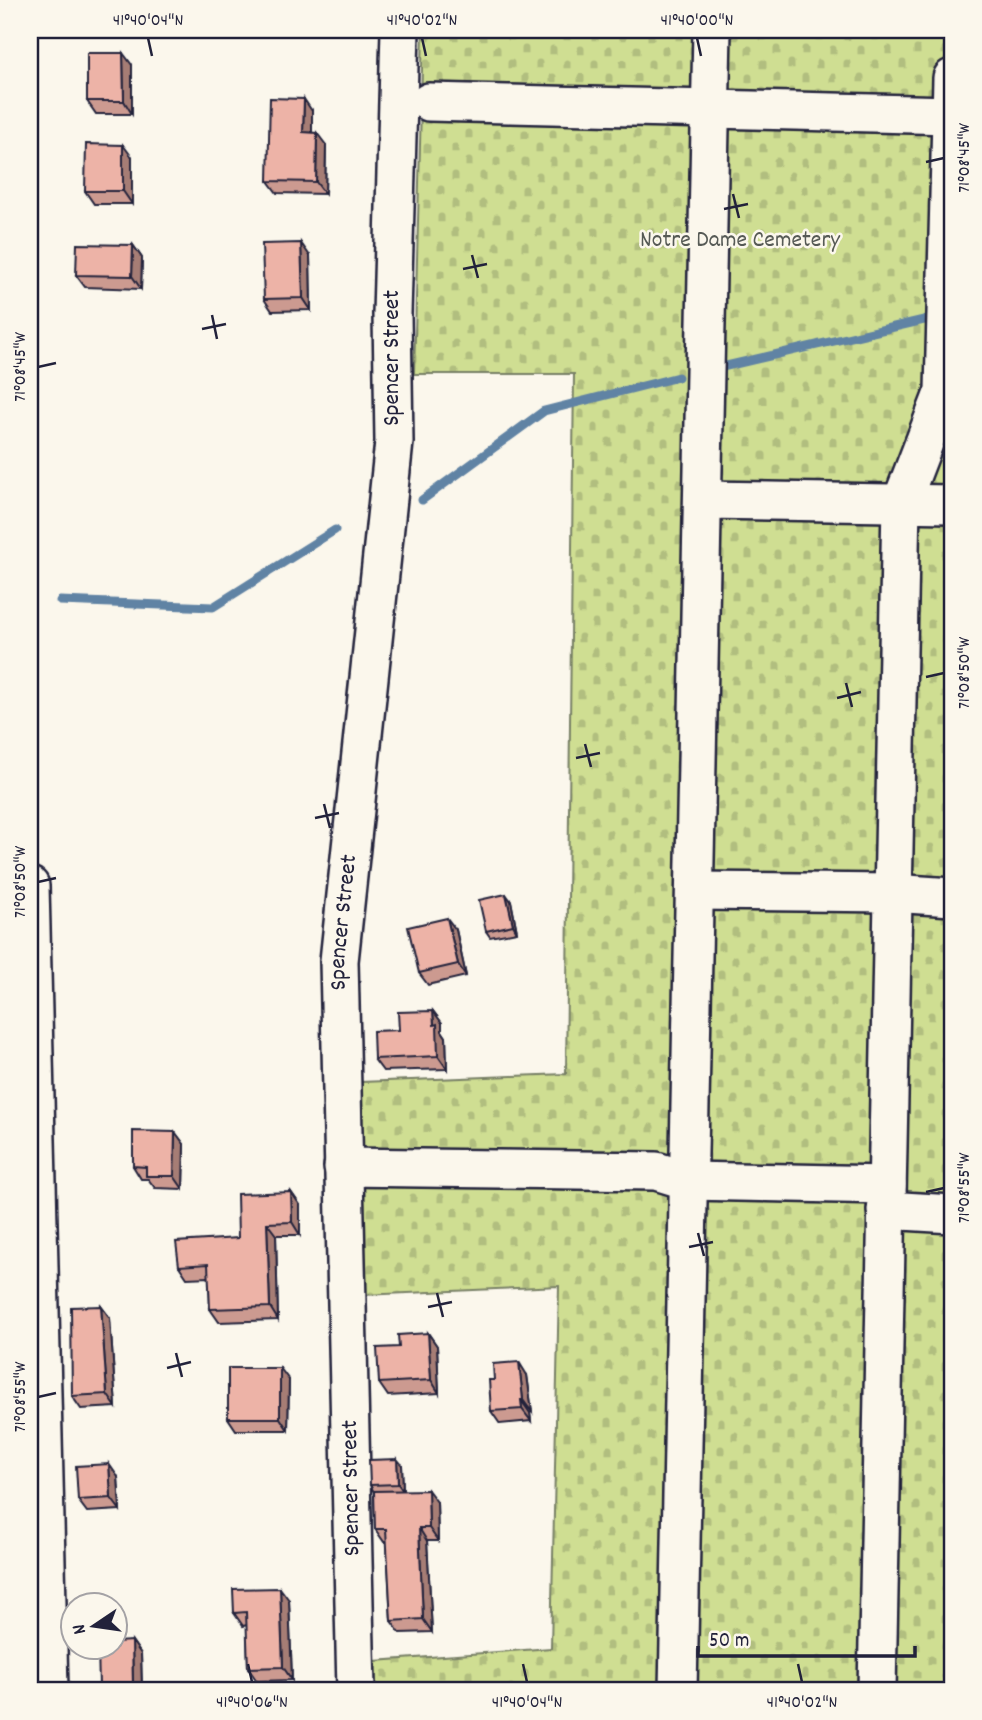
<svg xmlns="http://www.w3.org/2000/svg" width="982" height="1720" viewBox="0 0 982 1720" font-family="Dekko,sans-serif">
<defs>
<pattern id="cemetery-stones" width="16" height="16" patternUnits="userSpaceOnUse" patternTransform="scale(1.75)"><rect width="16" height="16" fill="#cfde92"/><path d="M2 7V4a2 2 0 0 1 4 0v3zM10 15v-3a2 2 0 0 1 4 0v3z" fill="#b1be7f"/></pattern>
</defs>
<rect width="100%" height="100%" fill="#fbf7ec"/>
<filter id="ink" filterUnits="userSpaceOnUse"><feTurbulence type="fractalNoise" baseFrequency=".0143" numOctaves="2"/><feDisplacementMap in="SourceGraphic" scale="14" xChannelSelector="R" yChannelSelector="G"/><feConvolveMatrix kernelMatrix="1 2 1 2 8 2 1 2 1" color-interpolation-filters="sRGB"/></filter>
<g filter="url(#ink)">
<path fill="url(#cemetery-stones)" stroke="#788066" stroke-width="2" d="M 423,30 L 952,30 L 952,1690 L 376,1690 L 375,1661 L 551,1648 L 559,1286 L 364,1295 L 361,1082 L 566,1074 L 574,374 L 414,374 Z"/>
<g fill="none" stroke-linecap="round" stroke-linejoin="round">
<path stroke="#6183a4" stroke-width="9" d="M 722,367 L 924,320
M 422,500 L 544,411 L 678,377
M 60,601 L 213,607 L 335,530"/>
<defs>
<g id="minor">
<path d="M 429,102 L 952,115"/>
<path d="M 703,500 L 952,504"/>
<path d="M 30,886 L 49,1690"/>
<path d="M 695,891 L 892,893 L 952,897"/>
<path d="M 343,1167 L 656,1171 L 689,1181 L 887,1185"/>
<path d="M 886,1210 L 952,1214"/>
<path id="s1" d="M 356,1690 L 339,961 L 394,442 L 392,314 L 400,30"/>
<path d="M 678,1690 L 712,30"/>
<path d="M 877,1690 L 901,503 L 944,391 L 952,78"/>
</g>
</defs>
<use href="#minor" stroke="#22223b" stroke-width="42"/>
<use href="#minor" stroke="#fbf7ec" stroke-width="37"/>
</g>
<path fill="#cc9a90" stroke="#22223b" stroke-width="2" d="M 132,65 L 132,114 L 96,114 L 87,101 Z
M 312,111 L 312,132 L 326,145 L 325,194 L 277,193 L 268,181 Z
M 132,157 L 132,204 L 94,204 L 85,191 Z
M 133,245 L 142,258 L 141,289 L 85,287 L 76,275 Z
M 310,256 L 311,310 L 272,311 L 264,299 Z
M 511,901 L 517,932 L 490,937 L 486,931 Z
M 456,930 L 466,976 L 428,985 L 419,973 Z
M 433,1011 L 442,1023 L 442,1031 L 446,1037 L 447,1069 L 383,1071 L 374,1059 L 399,1030 Z
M 175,1132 L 184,1144 L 183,1189 L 155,1188 L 148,1179 L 141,1179 L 133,1166 Z
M 291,1192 L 300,1205 L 300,1235 L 276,1235 L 278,1320 L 219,1322 L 210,1309 L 209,1277 L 187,1278 L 179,1266 L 238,1238 Z
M 101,1306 L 110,1318 L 116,1407 L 81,1409 L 72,1396 Z
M 428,1333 L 437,1346 L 439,1393 L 388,1396 L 379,1383 L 399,1347 Z
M 527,1375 L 532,1412 L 530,1413 L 531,1421 L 500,1424 L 491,1411 L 494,1380 Z
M 289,1380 L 288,1430 L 236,1430 L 228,1418 Z
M 402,1465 L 403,1490 L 437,1502 L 438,1541 L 427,1541 L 432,1632 L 400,1633 L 391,1621 L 387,1542 L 384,1542 L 375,1529 L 374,1492 L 370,1485 Z
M 118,1477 L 120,1510 L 87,1512 L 78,1500 Z
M 289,1600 L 292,1680 L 257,1681 L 248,1668 L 247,1625 L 243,1626 L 234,1613 Z
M 132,1641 L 141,1654 L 142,1690 L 102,1690 L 99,1687 Z"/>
<path fill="#a67d75" stroke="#22223b" stroke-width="2" d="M 123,53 L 132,65 L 132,114 L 124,101 Z
M 304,99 L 312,111 L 312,145 L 303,132 Z
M 317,133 L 326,145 L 325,194 L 316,182 Z
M 123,145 L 132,157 L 132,204 L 123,191 Z
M 301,243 L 310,256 L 311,310 L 303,298 Z
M 133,245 L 142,258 L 141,289 L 132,276 Z
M 506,894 L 511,901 L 517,932 L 513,925 Z
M 447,918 L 456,930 L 466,976 L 458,964 Z
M 433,1011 L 442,1023 L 442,1031 L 446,1037 L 447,1069 L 438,1056 L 434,1025 Z
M 175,1132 L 184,1144 L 183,1189 L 174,1176 Z
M 291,1192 L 300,1205 L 300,1235 L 292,1222 Z
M 267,1223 L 276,1235 L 278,1320 L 270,1307 Z
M 101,1306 L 110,1318 L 116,1407 L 107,1394 Z
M 428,1333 L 437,1346 L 439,1393 L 431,1380 Z
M 519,1362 L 527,1375 L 532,1412 L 523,1400 Z
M 280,1368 L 289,1380 L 288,1430 L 280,1418 Z
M 521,1400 L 530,1413 L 531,1421 L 522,1409 Z
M 397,1459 L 402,1465 L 403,1491 L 398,1484 Z
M 109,1464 L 118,1477 L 120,1510 L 111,1498 Z
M 428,1490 L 437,1502 L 438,1541 L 429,1528 Z
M 419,1528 L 427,1541 L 432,1632 L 423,1619 Z
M 280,1588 L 289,1600 L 292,1680 L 283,1667 Z
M 132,1641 L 141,1654 L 142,1690 L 136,1690 L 133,1686 Z"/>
<path fill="#edb3a7" stroke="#22223b" stroke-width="2" d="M 87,53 L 123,53 L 124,101 L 87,101 Z
M 270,98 L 304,99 L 303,132 L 317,133 L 316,182 L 268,181 Z
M 86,144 L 123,145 L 123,191 L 85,191 Z
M 301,243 L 303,298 L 264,299 L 262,244 Z
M 77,244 L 133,245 L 132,276 L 76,275 Z
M 506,894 L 513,925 L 486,931 L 479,900 Z
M 447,918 L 458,964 L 419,973 L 408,927 Z
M 433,1011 L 434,1025 L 437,1024 L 438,1056 L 374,1059 L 373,1031 L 399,1030 L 398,1012 Z
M 133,1131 L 175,1132 L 174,1176 L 146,1176 L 146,1167 L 133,1166 Z
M 291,1192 L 292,1222 L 267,1223 L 270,1307 L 210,1309 L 208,1264 L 179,1266 L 176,1242 L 238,1238 L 237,1194 Z
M 101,1306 L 107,1394 L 72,1396 L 71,1307 Z
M 428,1333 L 431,1380 L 379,1383 L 377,1348 L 399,1347 L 398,1335 Z
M 519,1362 L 523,1400 L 521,1400 L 522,1409 L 491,1411 L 489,1380 L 494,1380 L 493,1364 Z
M 228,1368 L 280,1368 L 280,1418 L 228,1418 Z
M 397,1459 L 398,1484 L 370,1485 L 369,1460 Z
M 109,1464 L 111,1498 L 78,1500 L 76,1466 Z
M 428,1490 L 429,1528 L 419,1528 L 423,1619 L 391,1621 L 386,1529 L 375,1529 L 374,1491 Z
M 280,1588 L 283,1667 L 248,1668 L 246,1612 L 234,1613 L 233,1589 Z
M 132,1641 L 133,1686 L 99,1687 L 98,1647 L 116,1647 L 116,1642 Z"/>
</g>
<path fill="none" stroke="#22223b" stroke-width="2.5" d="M 148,38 L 152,56M 422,38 L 426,56M 697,38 L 701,56M 926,162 L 944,158M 733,194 L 739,218M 724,209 L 748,204M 472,255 L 478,278M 463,269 L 487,264M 212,315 L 217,339M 202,329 L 226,324M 38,367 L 56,363M 926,677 L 944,673M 846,683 L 852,707M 837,698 L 861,692M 585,744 L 591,767M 576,758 L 600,753M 324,804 L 330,828M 315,818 L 339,813M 38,882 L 56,878M 926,1192 L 944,1188M 698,1233 L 704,1256M 689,1247 L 713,1242M 437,1293 L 443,1317M 428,1307 L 452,1302M 176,1353 L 182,1377M 167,1368 L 191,1362M 38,1397 L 56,1393M 248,1664 L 252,1682M 523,1664 L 527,1682M 798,1664 L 802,1682"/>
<g text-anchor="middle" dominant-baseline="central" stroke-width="5" stroke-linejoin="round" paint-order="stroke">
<g font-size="24" fill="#565a55" stroke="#fbf7ec">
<text x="740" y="241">Notre Dame Cemetery</text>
</g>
<g font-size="24" fill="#22223b" stroke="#fbf7ec">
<text transform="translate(393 358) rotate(-90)">Spencer Street</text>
<text stroke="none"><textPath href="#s1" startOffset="768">Spencer Street</textPath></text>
<text transform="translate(352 1488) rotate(-91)">Spencer Street</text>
</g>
</g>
<rect width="982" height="1720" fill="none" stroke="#fbf7ec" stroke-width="77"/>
<g transform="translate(94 1626) rotate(257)"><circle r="33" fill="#fbf7ec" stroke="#a4a2a5" stroke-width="2"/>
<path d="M0-5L12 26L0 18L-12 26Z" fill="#22223b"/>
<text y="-10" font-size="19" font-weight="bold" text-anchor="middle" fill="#22223b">N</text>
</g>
<path d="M698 1646v10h217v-10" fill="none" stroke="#22223b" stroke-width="3.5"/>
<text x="709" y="1646" font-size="21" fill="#22223b" stroke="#fbf7ec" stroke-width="5" paint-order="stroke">50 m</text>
<rect x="38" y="38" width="906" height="1644" fill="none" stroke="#22223b" stroke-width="2.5"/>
<g font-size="18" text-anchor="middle" fill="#22223b">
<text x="148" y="25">41°40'04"N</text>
<text x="422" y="25">41°40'02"N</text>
<text x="697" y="25">41°40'00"N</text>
<text transform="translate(963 158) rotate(-90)" y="6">71°08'45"W</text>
<text transform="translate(19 367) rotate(-90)" y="6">71°08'45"W</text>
<text transform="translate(963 673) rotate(-90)" y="6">71°08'50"W</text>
<text transform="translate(19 882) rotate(-90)" y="6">71°08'50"W</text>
<text transform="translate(963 1188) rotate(-90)" y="6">71°08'55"W</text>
<text transform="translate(19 1397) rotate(-90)" y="6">71°08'55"W</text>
<text x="252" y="1707">41°40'06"N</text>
<text x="527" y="1707">41°40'04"N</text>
<text x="802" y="1707">41°40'02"N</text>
</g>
</svg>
